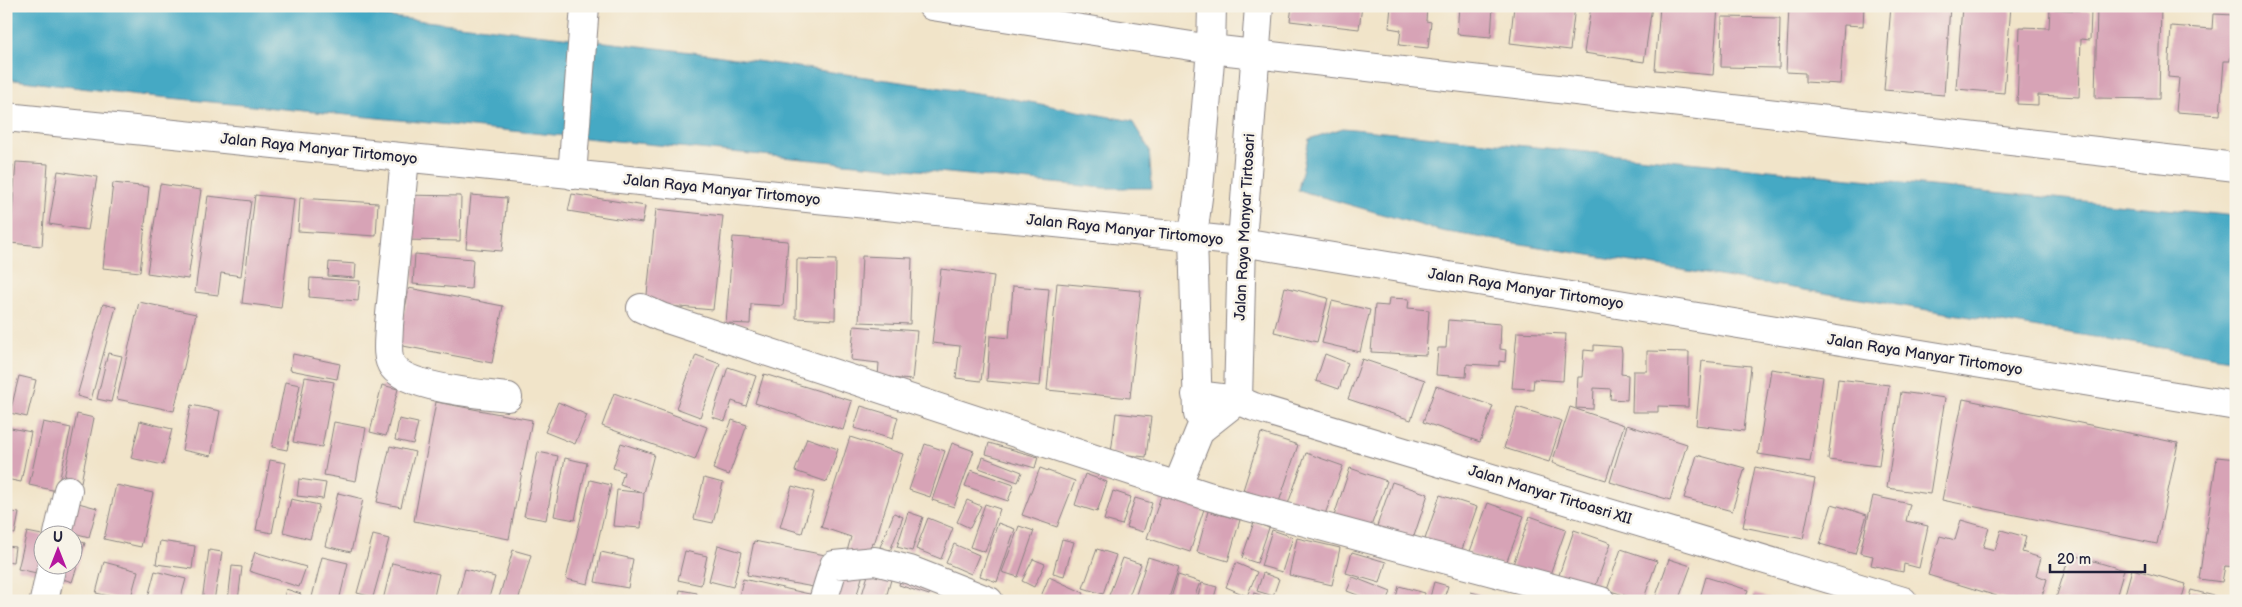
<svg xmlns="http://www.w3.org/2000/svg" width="2242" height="607" viewBox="0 0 2242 607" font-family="'Balsamiq Sans',sans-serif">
<rect width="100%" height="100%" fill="#f7f3e8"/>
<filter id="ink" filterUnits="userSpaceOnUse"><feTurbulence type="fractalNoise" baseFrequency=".02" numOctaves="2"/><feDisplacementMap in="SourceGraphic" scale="10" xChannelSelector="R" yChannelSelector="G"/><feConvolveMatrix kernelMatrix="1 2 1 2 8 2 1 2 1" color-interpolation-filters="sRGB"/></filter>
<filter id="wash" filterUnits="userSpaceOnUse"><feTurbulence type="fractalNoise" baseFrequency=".0096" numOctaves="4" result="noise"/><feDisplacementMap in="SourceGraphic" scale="20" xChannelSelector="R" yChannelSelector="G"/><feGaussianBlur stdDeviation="1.12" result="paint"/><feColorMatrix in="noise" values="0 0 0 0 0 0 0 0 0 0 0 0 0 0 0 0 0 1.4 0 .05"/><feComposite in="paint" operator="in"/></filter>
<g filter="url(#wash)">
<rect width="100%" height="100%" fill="#f1e4c9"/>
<path fill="#44a9c4" stroke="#336680" d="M 6,6 L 297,6 L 708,54 L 997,96 L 1132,121 L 1149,149 L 1152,188 L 1104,188 L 139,95 L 6,79 Z
M 1343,128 L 2236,216 L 2236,360 L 1441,231 L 1298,190 L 1309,139 Z"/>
<g id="blocks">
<path fill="#d7a3b6" d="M 1292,6 L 1362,6 L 1359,29 L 1290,21 Z
M 1391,6 L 1427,6 L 1426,21 L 1431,22 L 1428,48 L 1399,45 L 1401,30 L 1389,28 Z
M 1459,6 L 1493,6 L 1491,37 L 1457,34 Z
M 1514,6 L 1575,6 L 1570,50 L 1510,43 Z
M 1591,6 L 1652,6 L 1644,62 L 1584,53 Z
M 1660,6 L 1718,6 L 1713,75 L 1655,70 Z
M 1762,6 L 1787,6 L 1786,10 L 1762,9 Z
M 1789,6 L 1864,6 L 1863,26 L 1844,25 L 1840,84 L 1805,82 L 1805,73 L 1786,72 Z
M 1891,6 L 1950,6 L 1944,95 L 1884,90 Z
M 1962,6 L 2011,6 L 2004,93 L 1956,89 Z
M 2097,6 L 2161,6 L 2159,99 L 2095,98 Z
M 2050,9 L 2091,11 L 2090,40 L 2081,39 L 2079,97 L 2038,95 L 2038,105 L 2017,104 L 2020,27 L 2049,28 Z
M 2213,14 L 2234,15 L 2230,61 L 2224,61 L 2220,115 L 2176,112 L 2179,78 L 2168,77 L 2171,26 L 2212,29 Z
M 1722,17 L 1780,18 L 1779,68 L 1721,67 Z
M 16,162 L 48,164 L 42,246 L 10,243 Z
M 6,164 L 13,165 L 8,215 L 6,215 Z
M 58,171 L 97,177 L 88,230 L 49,224 Z
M 113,183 L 149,187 L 140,272 L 103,268 Z
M 160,184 L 201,190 L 188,279 L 147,273 Z
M 572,194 L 645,206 L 642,223 L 568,211 Z
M 255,195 L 294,199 L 281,308 L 242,303 Z
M 403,195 L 461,196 L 460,241 L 402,240 Z
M 471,195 L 507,198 L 502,251 L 466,248 Z
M 208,196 L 251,201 L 241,276 L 221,273 L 218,295 L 195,292 Z
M 300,198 L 378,203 L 376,236 L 298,231 Z
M 656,209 L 723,216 L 713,310 L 646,304 Z
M 733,237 L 788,241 L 783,306 L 751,304 L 750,324 L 726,323 Z
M 415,254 L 473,259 L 471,289 L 413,284 Z
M 862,256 L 912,258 L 910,324 L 859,322 Z
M 797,259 L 836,260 L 835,320 L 796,318 Z
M 329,262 L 356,264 L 355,278 L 328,276 Z
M 941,269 L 994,276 L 981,381 L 956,378 L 960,346 L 932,343 Z
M 310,278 L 360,281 L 358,301 L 309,297 Z
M 1057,283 L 1141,291 L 1130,398 L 1047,390 Z
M 1013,286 L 1049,289 L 1040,386 L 987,381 L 990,336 L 1009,338 Z
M 1285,287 L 1328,298 L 1317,342 L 1274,332 Z
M 409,288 L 503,306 L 492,363 L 398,345 Z
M 1389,298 L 1409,299 L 1408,308 L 1429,310 L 1426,355 L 1371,352 L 1375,305 L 1388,306 Z
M 1332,301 L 1370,310 L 1360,352 L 1322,343 Z
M 139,302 L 196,314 L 174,411 L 117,399 Z
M 103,304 L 116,307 L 91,400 L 77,396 Z
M 1448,320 L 1501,324 L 1500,349 L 1506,350 L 1505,362 L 1499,361 L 1499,366 L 1467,364 L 1466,377 L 1436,375 L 1438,348 L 1446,348 Z
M 854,326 L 917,331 L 912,380 L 878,377 L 879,363 L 851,360 Z
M 1517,332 L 1566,334 L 1563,381 L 1534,379 L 1533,389 L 1512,388 Z
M 1594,345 L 1621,347 L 1622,353 L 1621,374 L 1628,375 L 1627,400 L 1610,399 L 1611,389 L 1594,388 L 1593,409 L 1576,408 L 1578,377 L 1582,377 L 1584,350 L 1594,351 Z
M 1647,351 L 1689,352 L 1688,407 L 1658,406 L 1658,412 L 1632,412 L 1633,371 L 1647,371 Z
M 108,353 L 122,356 L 111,402 L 97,399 Z
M 293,354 L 340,364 L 337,379 L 290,370 Z
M 1325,354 L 1348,363 L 1339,389 L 1316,381 Z
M 696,355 L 720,364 L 700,417 L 676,408 Z
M 1362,359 L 1425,380 L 1411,420 L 1348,399 Z
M 1702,361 L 1751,366 L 1744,431 L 1696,425 Z
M 728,367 L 756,376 L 746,406 L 732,401 L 725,421 L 712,417 Z
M 1771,369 L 1823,377 L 1810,462 L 1758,454 Z
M 764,374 L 852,401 L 843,430 L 755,403 Z
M 19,376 L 36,380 L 27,417 L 10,413 Z
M 305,377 L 334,382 L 322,447 L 293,442 Z
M 1838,379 L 1889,385 L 1879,466 L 1828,460 Z
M 285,382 L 300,385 L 287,450 L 272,447 Z
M 382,385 L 398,389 L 386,436 L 370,432 Z
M 1436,386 L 1493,406 L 1480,442 L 1423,422 Z
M 1901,392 L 1945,398 L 1930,494 L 1887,488 Z
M 614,393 L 707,427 L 695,460 L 602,426 Z
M 1963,399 L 2178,443 L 2157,544 L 1942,500 Z
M 436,402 L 532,420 L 509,539 L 414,521 Z
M 558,402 L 587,415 L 575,444 L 545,432 Z
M 191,405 L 220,411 L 211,456 L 182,450 Z
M 861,406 L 898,417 L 892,439 L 854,428 Z
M 1517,407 L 1562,421 L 1549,462 L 1504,448 Z
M 1570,407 L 1624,425 L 1606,480 L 1552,463 Z
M 1116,413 L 1151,417 L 1146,457 L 1111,453 Z
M 77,414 L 94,418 L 81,482 L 64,478 Z
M 399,419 L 418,423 L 413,444 L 395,440 Z
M 732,420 L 747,425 L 729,475 L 713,469 Z
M 140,421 L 172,429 L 163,465 L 131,458 Z
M 43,422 L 71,428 L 57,491 L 29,485 Z
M 334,422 L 366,428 L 356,481 L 324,475 Z
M 1627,425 L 1687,444 L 1670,500 L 1610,482 Z
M 6,427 L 31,432 L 21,482 L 6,479 Z
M 1261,433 L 1298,445 L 1279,502 L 1243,490 Z
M 850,437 L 903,454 L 874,544 L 872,543 L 866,561 L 846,555 L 851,537 L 821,527 Z
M 807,438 L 838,449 L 827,482 L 795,471 Z
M 621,443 L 654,454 L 644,493 L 641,528 L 613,526 L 617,490 L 644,493 L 620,485 L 624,472 L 613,468 Z
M 952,443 L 974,451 L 954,507 L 932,500 Z
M 989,443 L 1038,457 L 1035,468 L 986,454 Z
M 925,444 L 945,451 L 930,497 L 909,490 Z
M 390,446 L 415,452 L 401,507 L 377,502 Z
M 538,452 L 558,456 L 546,520 L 524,516 Z
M 1306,453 L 1343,466 L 1324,517 L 1288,504 Z
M 1697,455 L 1745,468 L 1732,511 L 1684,498 Z
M 983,457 L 1022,472 L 1018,482 L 979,468 Z
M 2217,457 L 2236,459 L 2236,567 L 2225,566 L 2222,582 L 2199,579 Z
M 565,458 L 587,463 L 575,520 L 554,516 Z
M 270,460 L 286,463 L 272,533 L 256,530 Z
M 1755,467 L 1815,479 L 1803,539 L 1743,527 Z
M 1040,468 L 1075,481 L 1057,527 L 1022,515 Z
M 1350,468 L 1387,481 L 1369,532 L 1333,519 Z
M 971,470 L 1014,485 L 1008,501 L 965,486 Z
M 1085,474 L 1107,482 L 1097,512 L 1075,505 Z
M 704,478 L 723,483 L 713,523 L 694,519 Z
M 299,479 L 326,483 L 323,499 L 297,496 Z
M 590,480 L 611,485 L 588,584 L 566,579 Z
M 1392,482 L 1428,494 L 1411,545 L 1375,532 Z
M 116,485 L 153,493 L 141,547 L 104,539 Z
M 792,486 L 814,492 L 802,533 L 780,527 Z
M 1113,491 L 1131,497 L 1122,525 L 1104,520 Z
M 338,493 L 363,499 L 351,552 L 325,546 Z
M 1440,495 L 1477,507 L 1459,558 L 1423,545 Z
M 1161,496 L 1204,509 L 1190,552 L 1147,538 Z
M 1873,496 L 1910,504 L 1906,521 L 1928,526 L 1919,568 L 1904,564 L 1903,572 L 1871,565 L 1873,556 L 1860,553 Z
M 1135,498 L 1152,503 L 1143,532 L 1126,527 Z
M 291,499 L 319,505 L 310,539 L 283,532 Z
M 967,500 L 981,506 L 970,528 L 957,522 Z
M 71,501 L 97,508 L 89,537 L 63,530 Z
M 1488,503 L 1524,516 L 1505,566 L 1469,554 Z
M 985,504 L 1000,509 L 985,552 L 970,547 Z
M 1832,504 L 1867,515 L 1855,554 L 1820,544 Z
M 6,511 L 19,513 L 15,534 L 6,532 Z
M 1208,511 L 1240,520 L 1228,561 L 1197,552 Z
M 908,512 L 923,517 L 912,551 L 897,547 Z
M 894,513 L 903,517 L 890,551 L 880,547 Z
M 1530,516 L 1566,529 L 1548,580 L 1512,567 Z
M 928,518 L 953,528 L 941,559 L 916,549 Z
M 1961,520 L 1989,528 L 1983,547 L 1995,550 L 2001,530 L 2026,537 L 2022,552 L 2041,558 L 2036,575 L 2047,579 L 2041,601 L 2013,601 L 1928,575 L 1940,536 L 1955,540 Z
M 1254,522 L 1269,528 L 1257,563 L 1242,558 Z
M 998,523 L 1015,529 L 997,582 L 980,576 Z
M 1019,526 L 1034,531 L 1018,577 L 1002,572 Z
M 1272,530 L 1293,537 L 1282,572 L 1261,566 Z
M 1574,530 L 1611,543 L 1593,593 L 1557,581 Z
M 27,532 L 42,535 L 42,564 L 46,575 L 18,569 Z
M 373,535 L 389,539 L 373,597 L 357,593 Z
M 1297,538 L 1340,548 L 1332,585 L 1289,575 Z
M 72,539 L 85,543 L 72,582 L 54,576 L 58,564 L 72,564 Z
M 1062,539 L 1074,542 L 1064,576 L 1053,573 Z
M 160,541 L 195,546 L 192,569 L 156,564 Z
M 754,541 L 825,555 L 819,588 L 747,575 Z
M 954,544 L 979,555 L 971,574 L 946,563 Z
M 718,545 L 742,552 L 733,587 L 709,581 Z
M 6,546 L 15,547 L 13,562 L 6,561 Z
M 1097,549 L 1116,555 L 1103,594 L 1083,588 Z
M 1621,549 L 1657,561 L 1643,601 L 1607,590 Z
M 209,550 L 222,552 L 214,601 L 202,601 Z
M 513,550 L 531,555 L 518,601 L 498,601 Z
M 685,551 L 707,556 L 701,585 L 678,580 Z
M 255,552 L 306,567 L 299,587 L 249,571 Z
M 601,552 L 633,559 L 628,588 L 595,582 Z
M 1352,552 L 1386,562 L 1380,583 L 1346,573 Z
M 2070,554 L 2124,570 L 2115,601 L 2055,601 Z
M 322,557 L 348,563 L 339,601 L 311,601 Z
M 1148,557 L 1179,567 L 1168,601 L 1134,601 Z
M 1123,558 L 1141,564 L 1127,601 L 1115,601 L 1108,598 Z
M 1033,559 L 1045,564 L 1034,587 L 1022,581 Z
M 1669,559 L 1691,566 L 1678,601 L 1654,601 Z
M 104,562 L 138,571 L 130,601 L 96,593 Z
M 872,562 L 894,569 L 885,601 L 860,601 Z
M 392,563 L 439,574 L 433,601 L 383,600 Z
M 1236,563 L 1257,572 L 1247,596 L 1226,587 Z
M 232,566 L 242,567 L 238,601 L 228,601 Z
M 836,567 L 863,574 L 855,601 L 832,601 Z
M 465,569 L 495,577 L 488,601 L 456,601 Z
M 2132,569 L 2186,584 L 2181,601 L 2123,601 Z
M 155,571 L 186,579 L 180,601 L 147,601 Z
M 903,572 L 933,582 L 929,595 L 899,585 Z
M 1263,573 L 1279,579 L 1273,596 L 1257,591 Z
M 1178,575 L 1200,582 L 1193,601 L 1170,601 Z
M 1049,577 L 1084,593 L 1080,601 L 1039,601 Z
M 1353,577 L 1391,592 L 1387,601 L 1373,601 L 1347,591 Z
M 1706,577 L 1748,590 L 1745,601 L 1699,601 Z
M 743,579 L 818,596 L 817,601 L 738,601 Z
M 1434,582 L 1448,586 L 1443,601 L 1429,601 Z
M 1202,583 L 1217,587 L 1213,601 L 1196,601 Z
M 1399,586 L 1425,593 L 1423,601 L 1395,601 Z
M 286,589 L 301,594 L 299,601 L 283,601 Z
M 680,590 L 697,593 L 695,601 L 678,601 Z
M 2191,590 L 2218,597 L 2217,601 L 2188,601 Z
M 1471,592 L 1492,598 L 1491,601 L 1468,601 Z
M 1254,593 L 1276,600 L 1276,601 L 1251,601 Z
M 1754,594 L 1777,600 L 1777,601 L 1752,601 Z"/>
</g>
</g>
<g filter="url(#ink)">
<use href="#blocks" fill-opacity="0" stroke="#8a8382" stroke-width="1"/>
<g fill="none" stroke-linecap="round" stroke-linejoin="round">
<defs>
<path id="minor" d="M 932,6 L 1211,49 L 2236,167
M 6,117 L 1242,242 L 2236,406
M 405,158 L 389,325 C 389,337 385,357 393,367 C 409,388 482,394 508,397
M 572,175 L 585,6
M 641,308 L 661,317 L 1208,496 L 1601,601
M 1196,395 L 1238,400 L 1254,407 L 1903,601
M 1198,414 L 1193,236 L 1199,190 L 1211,49 L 1212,6
M 1178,484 L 1200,430 L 1238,400 L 1242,242 L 1259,6
M 58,534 L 68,490
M 44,601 L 52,564
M 823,601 L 834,565 L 875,561 L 910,570 L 989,601"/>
</defs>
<use href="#minor" stroke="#8a8382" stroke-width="30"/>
<use href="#minor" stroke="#fff" stroke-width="28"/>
</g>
</g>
<g text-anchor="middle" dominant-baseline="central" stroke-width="5" stroke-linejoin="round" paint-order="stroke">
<g font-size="15" fill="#22223b" stroke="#f7f3e8">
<text transform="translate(319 149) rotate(6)">Jalan Raya Manyar Tirtomoyo</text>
<text transform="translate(722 190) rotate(6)">Jalan Raya Manyar Tirtomoyo</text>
<text transform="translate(1245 227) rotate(-87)">Jalan Raya Manyar Tirtosari</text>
<text transform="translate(1125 230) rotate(6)">Jalan Raya Manyar Tirtomoyo</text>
<text transform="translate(1526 289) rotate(9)">Jalan Raya Manyar Tirtomoyo</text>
<text transform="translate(1925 355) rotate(9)">Jalan Raya Manyar Tirtomoyo</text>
<text transform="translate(1550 495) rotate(17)">Jalan Manyar Tirtoasri XII</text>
</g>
</g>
<rect width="2242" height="607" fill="none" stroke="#f7f3e8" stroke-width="25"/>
<g transform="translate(58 550)"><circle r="24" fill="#f7f3e8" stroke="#a29fa3"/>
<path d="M0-4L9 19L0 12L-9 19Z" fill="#b5179e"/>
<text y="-8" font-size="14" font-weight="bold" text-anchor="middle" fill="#22223b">U</text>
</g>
<path d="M2050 564v8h95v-8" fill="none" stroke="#22223b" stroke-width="2.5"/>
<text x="2057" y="564" font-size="15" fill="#22223b" stroke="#f7f3e8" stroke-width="4" paint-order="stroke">20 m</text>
</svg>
